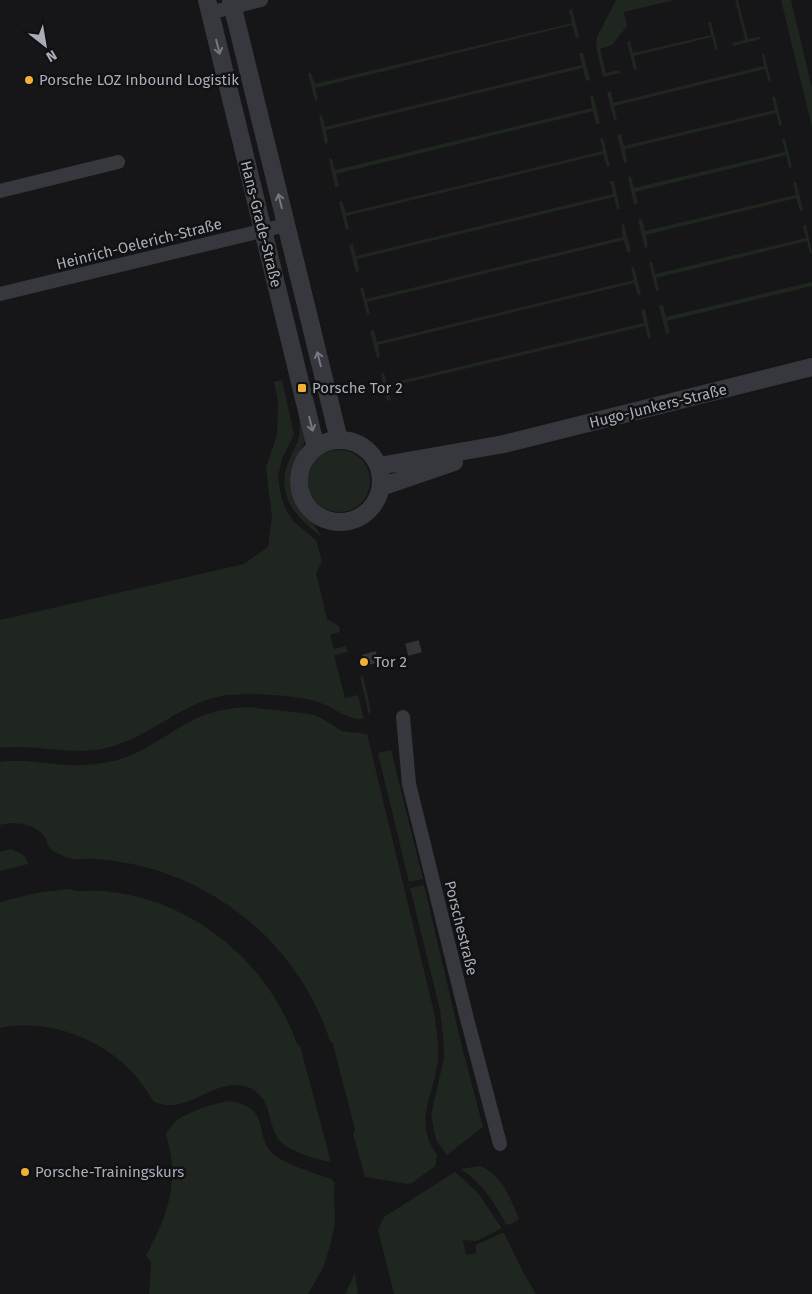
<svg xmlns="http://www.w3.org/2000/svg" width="812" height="1294" viewBox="0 0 812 1294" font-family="'Fira Sans',sans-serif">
<rect width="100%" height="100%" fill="#161618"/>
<path fill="#1e261f" d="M 616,0 L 675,0 L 624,12 L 627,26 L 612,45 L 600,49 L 606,73 L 619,70 L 620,73 L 603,77 L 596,46 L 597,37 Z
M 735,0 L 738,0 L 748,39 L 760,37 L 761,39 L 733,46 L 732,43 L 745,40 Z
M 781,0 L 791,0 L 812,88 L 812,127 Z
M 572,9 L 579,37 L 576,38 L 572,25 L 315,88 L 318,100 L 315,101 L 308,73 L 311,73 L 315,84 L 572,23 L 569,10 Z
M 708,22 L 711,22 L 718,50 L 715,50 L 712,37 L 634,56 L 637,69 L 634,70 L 627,42 L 630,41 L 633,53 L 711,35 Z
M 579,53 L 583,53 L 590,80 L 586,81 L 583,68 L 326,130 L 328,143 L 325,144 L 319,116 L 322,115 L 325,127 L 582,65 Z
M 764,53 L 771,81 L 769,82 L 765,69 L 614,106 L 617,119 L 614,120 L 607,92 L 611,91 L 613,103 L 764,66 L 762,54 Z
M 593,95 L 600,123 L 596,124 L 593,111 L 336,174 L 339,186 L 335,187 L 329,159 L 332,159 L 335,170 L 592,108 L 590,96 Z
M 775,96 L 782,125 L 779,125 L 776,113 L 625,149 L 627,162 L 624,163 L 617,135 L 621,134 L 624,146 L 775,110 L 772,97 Z
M 603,138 L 610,166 L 607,167 L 603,154 L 346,216 L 349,229 L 346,230 L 339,202 L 342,201 L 346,213 L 603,151 L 600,139 Z
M 782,139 L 785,139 L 792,167 L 789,168 L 786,155 L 635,192 L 638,204 L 634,205 L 628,177 L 631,176 L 634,188 L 785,152 Z
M 610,181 L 614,181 L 620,209 L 617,209 L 614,197 L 357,259 L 359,271 L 356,272 L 349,245 L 353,244 L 356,256 L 613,194 Z
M 796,182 L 803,210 L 800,211 L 796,198 L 646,235 L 648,247 L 645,248 L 638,220 L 642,219 L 645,231 L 796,195 L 793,183 Z
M 624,224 L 631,252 L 627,252 L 624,240 L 367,302 L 370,314 L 367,315 L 360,288 L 363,287 L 366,299 L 623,237 L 621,225 Z
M 806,225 L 812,253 L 810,254 L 807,241 L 656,278 L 659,290 L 656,291 L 649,263 L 652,262 L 655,274 L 806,238 L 803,226 Z
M 631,267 L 634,267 L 641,295 L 638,295 L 634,283 L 378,345 L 380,357 L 377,358 L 370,331 L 374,330 L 377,342 L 634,280 Z
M 812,282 L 812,286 L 667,321 L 670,333 L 666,334 L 659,306 L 663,305 L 666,317 Z
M 645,309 L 651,338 L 648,338 L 645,326 L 388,387 L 391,400 L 387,401 L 381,373 L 384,373 L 387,384 L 644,323 L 641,310 Z
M 282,380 L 294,434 L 282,459 L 278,477 L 281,496 L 286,510 L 295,523 L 316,540 L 322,561 L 316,573 L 327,619 L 339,626 L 340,632 L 330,635 L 334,649 L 346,646 L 348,652 L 334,655 L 345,698 L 358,695 L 364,719 C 344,720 333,706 315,701 C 295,695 248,693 227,695 C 183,701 152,736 110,747 C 74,757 37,743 0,748 L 0,620 L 244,564 L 268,547 L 272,517 L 266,468 L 277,435 L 278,401 L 274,382 Z
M 304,420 C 304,426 306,434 305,440 C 304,446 299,452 296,457 C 290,468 288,482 292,495 C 298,512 314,520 321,536 C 294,517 274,492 290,458 C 297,442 301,440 299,421 Z
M308 481a31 31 0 1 1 62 0a31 31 0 1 1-62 0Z
M 363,676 L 370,706 L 371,711 L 369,715 L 360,677 Z
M 247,707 L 311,714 L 321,718 L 342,731 L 367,734 L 434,1012 C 436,1027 439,1043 438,1058 C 435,1095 412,1120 437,1155 L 435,1166 L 412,1183 L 408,1184 L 365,1177 L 353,1134 L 355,1130 L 333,1044 L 330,1041 C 301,952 227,886 137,865 C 123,862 109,860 95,859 C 87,858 76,861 69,858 C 64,856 52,852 49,847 C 47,845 47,840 45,837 C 35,823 15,821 0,825 L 0,762 C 23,758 45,764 68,765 C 84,766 99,764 114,761 C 145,753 167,733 195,719 C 211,711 229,708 247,707 Z
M 391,750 L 423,879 L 409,882 L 378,753 Z
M 11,849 C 20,853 26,854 28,864 L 0,871 L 0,852 Z
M 424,885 L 463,1051 L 483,1127 L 447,1155 L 436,1140 L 431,1115 L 444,1058 L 443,1034 L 440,1010 L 410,888 Z
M 70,889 C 76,893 88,890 96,891 C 108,891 121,893 134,896 C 210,914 271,971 297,1044 L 300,1046 L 331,1162 C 318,1160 289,1151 281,1142 C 266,1126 274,1099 250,1088 C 223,1076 198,1103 173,1105 C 167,1106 160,1104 154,1102 C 146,1090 139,1078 128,1068 C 97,1037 44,1018 0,1028 L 0,902 L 36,893 Z
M 230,1101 C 272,1108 253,1134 273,1154 C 284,1164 317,1174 331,1179 L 335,1183 L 334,1190 L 335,1223 L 330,1246 L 323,1268 L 308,1294 L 149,1294 L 151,1262 L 146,1256 C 162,1226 174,1199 172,1164 C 171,1154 168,1143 166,1133 C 169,1130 171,1126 174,1123 C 185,1112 215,1103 230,1101 Z
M 480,1166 C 502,1174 509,1197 519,1218 L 517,1221 L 509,1225 L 506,1224 C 495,1203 481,1182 461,1169 Z
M 455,1172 L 478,1193 L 501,1227 L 500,1229 L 476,1241 L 463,1240 L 466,1255 L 476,1253 L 476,1245 L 502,1233 L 504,1233 L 524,1274 L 536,1294 L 394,1294 L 378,1230 L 384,1217 Z
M 355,1273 L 358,1294 L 345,1294 Z"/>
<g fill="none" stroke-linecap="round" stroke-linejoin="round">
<path stroke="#333438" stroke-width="14" stroke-dasharray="14 7" stroke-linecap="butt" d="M 412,642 L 415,654
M 369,653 L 372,664"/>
<path stroke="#37383d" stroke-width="14" d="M 209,13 L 261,0
M 0,191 L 118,162
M 0,294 L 286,225
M 403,717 L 409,784 L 466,1015 L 500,1144"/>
<path stroke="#37383d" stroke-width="18" d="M 207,0 L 316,448
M 231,0 L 339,440
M299 481a41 41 0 1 1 82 0a41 41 0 1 1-82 0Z
M 379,466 L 504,444 L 812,367
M 381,487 L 454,462"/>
</g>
<defs><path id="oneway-shaft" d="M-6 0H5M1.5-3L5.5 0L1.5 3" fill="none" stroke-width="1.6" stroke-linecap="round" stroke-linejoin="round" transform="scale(1.25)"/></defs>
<g stroke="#757881">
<use href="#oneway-shaft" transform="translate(218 47) rotate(76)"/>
<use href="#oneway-shaft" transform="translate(280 201) rotate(-104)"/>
<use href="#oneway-shaft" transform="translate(319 359) rotate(-104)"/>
<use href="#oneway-shaft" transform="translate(311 424) rotate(76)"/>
</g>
<g fill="#f2b134" stroke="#111113" stroke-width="2">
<circle cx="29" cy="80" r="5"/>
<rect x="297" y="383" width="10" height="10" rx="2.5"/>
<circle cx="364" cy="662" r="5"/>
<circle cx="25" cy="1172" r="5"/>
</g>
<g text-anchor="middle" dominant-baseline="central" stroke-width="5" stroke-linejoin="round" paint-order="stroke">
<g font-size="15" fill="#a8adb8" stroke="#111113" text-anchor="start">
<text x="39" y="80">Porsche LOZ Inbound Logistik</text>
<text x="312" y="388">Porsche Tor 2</text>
<text x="374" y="662">Tor 2</text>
<text x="35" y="1172">Porsche-Trainingskurs</text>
</g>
<g font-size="15" fill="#a8adb8" stroke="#111113">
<text transform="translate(261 224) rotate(76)">Hans-Grade-Straße</text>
<text transform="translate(139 244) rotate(-14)">Heinrich-Oelerich-Straße</text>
<text transform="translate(658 406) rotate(-14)">Hugo-Junkers-Straße</text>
<text transform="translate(461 928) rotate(76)">Porschestraße</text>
</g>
</g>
<g transform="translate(45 45) rotate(149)" stroke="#111113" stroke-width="4" paint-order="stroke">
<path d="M0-4L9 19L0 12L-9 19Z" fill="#a8adb8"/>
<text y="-8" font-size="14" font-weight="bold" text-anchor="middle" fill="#a8adb8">N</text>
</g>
</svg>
